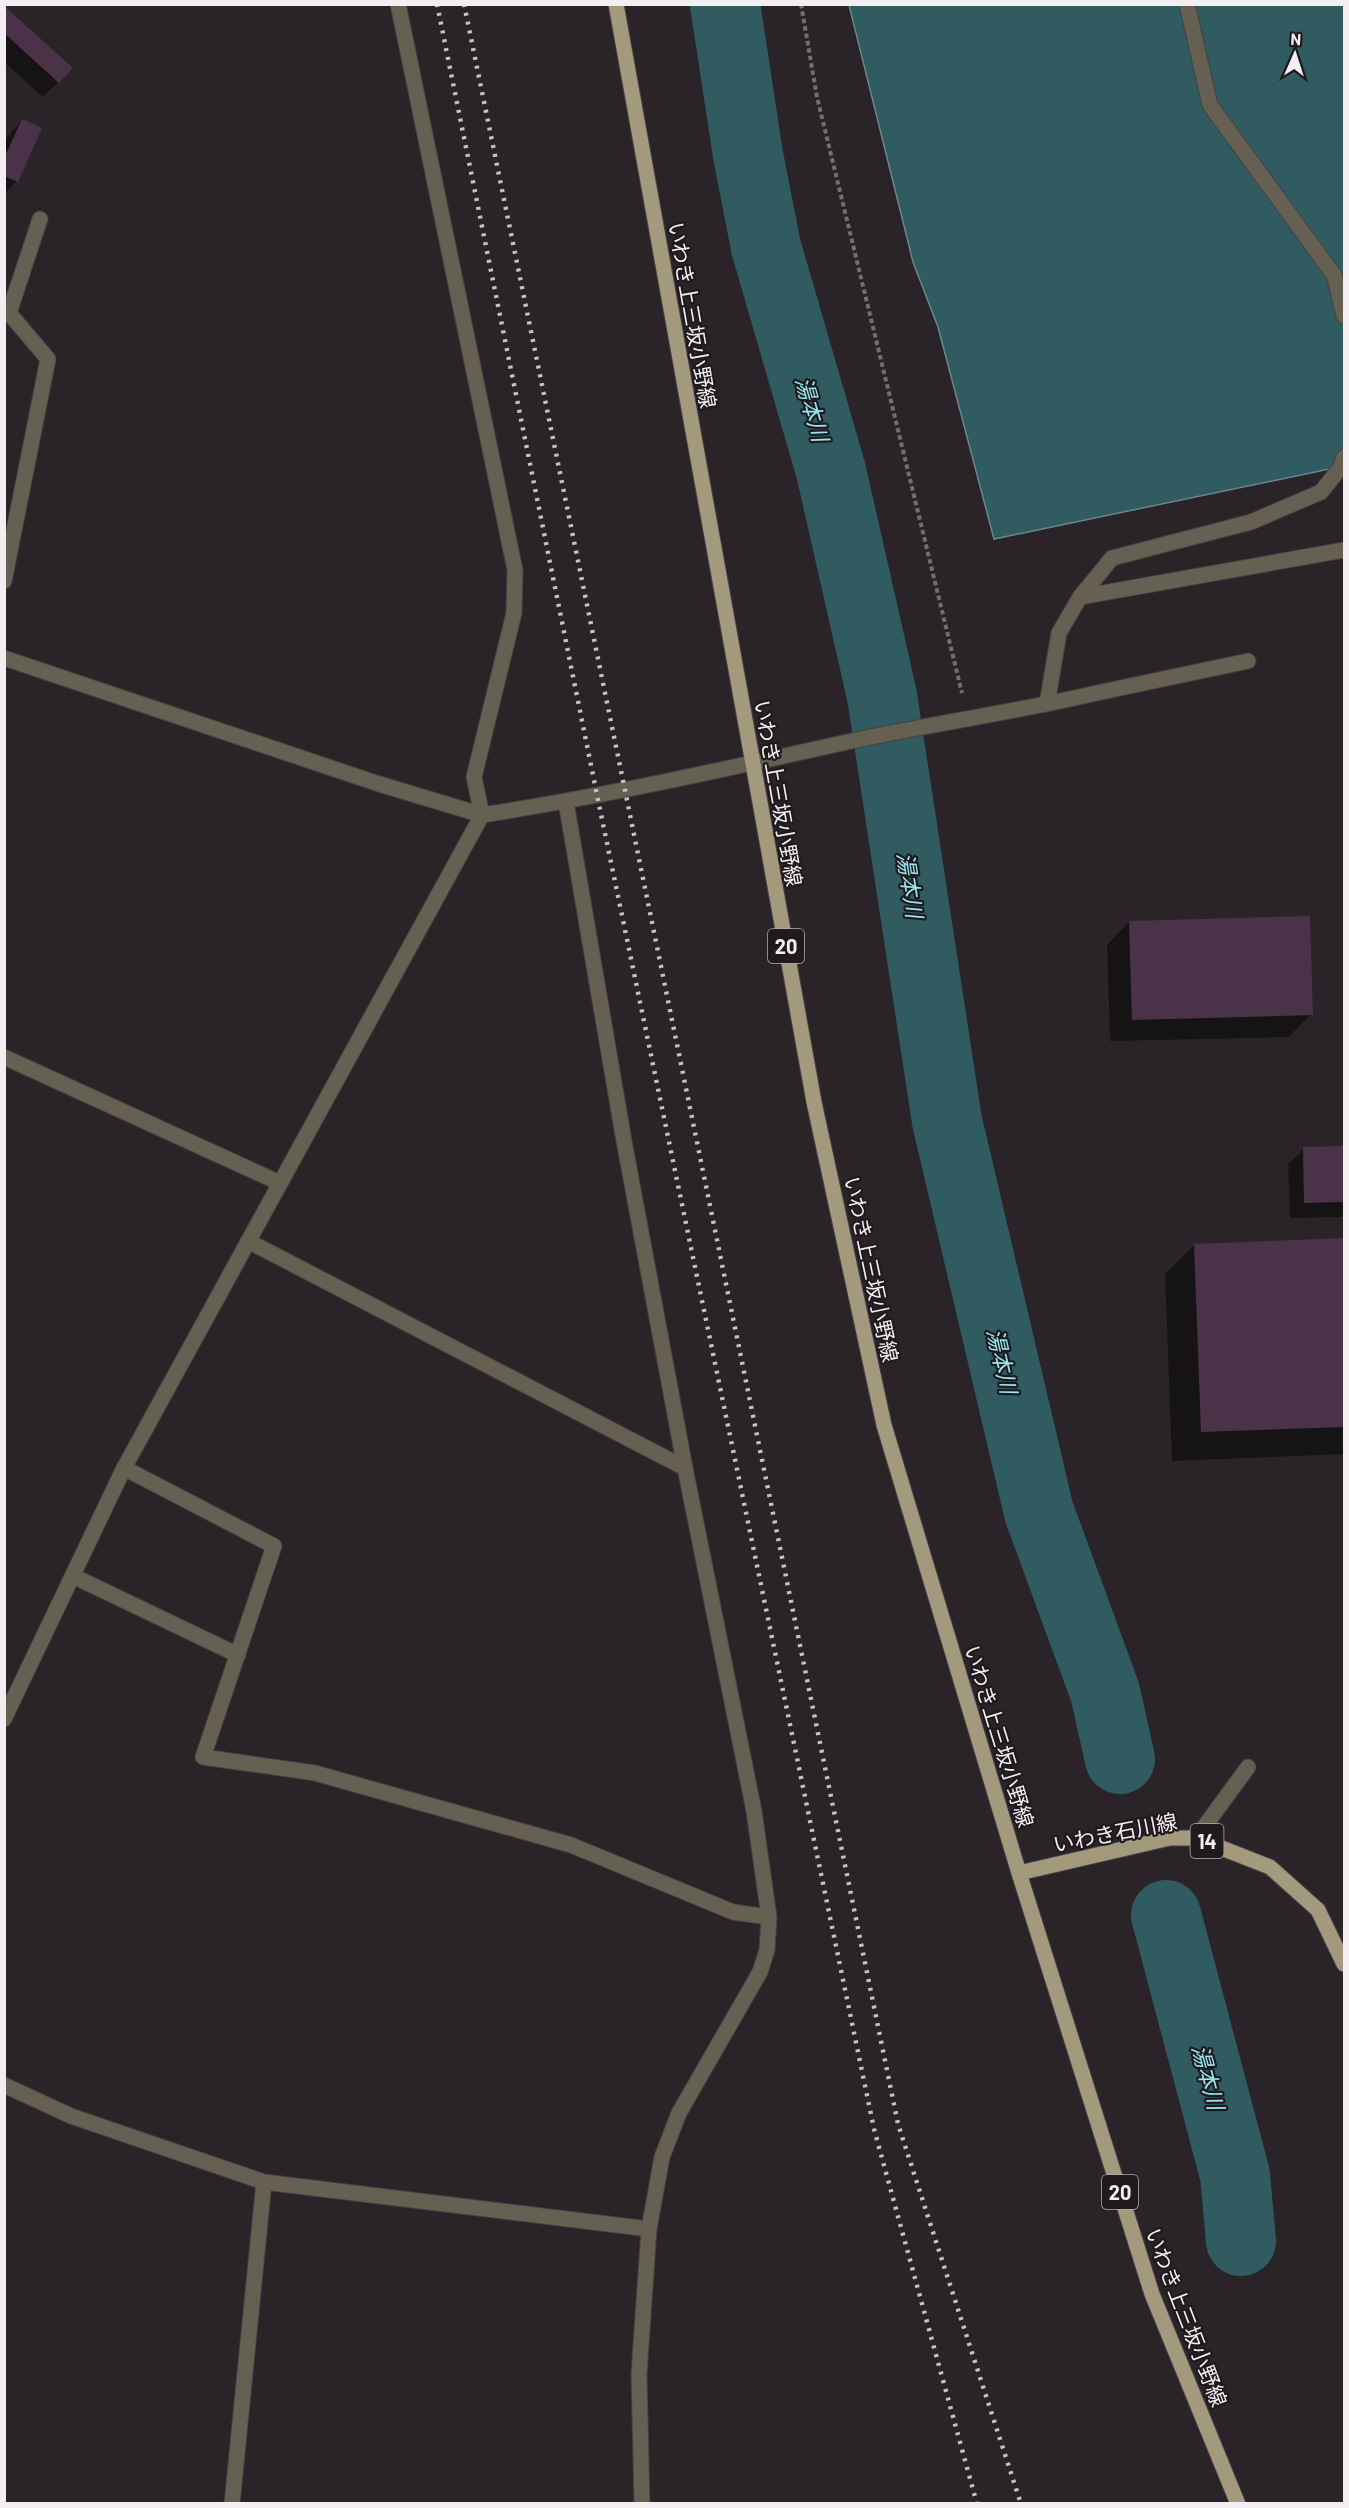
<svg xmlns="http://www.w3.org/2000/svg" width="1349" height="2508" viewBox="0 0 1349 2508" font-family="Barlow,'Noto Sans JP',sans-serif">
<rect width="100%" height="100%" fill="#2a2429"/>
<path fill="#305b60" stroke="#6a878c" stroke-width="1.5" d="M 849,5 L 1344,5 L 1344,466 L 994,539 L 938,327 L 913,262 Z"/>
<path fill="#0007" d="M 4,8 L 58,82 L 43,97 L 4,62 Z
M 22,120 L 17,181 L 4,194 L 4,141 Z
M 1129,922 L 1311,1014 L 1289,1037 L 1110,1041 L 1107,945 Z
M 1344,1148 L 1344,1213 L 1341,1217 L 1290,1218 L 1288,1164 L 1304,1149 Z
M 1344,1239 L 1344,1454 L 1172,1461 L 1165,1274 L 1194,1245 Z"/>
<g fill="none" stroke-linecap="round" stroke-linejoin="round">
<path stroke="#6a878c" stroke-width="12" d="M 850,552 L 875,541"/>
<path stroke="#305b60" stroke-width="70" d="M 725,4 L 748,155 L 766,247 L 831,471 L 882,696 L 947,1121 L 1039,1512 L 1105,1692 L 1120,1759
M 1166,1915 L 1235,2175 L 1241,2241"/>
</g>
<path fill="#4a3348" d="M 4,6 L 73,68 L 59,83 L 4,33 Z
M 22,119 L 42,128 L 18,182 L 4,176 L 4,151 L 7,152 Z
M 1310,916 L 1313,1015 L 1132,1020 L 1129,921 Z
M 1344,1146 L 1344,1202 L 1304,1203 L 1303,1147 Z
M 1344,1238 L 1344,1427 L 1201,1432 L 1194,1244 Z"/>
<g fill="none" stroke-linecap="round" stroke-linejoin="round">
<defs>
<path id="service" d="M 1187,4 L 1210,105 L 1334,275 L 1344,316
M 1080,597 L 1112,558 L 1251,522 L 1321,492 L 1341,467 L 1344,457
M 1092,694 L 1248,661
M 4,1057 L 280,1183
M 248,1241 L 685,1468
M 1196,1838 L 1248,1767"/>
<path id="minor" d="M 4,581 L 48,359 L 9,313 L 40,219
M 4,658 L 376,783 L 482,815 L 474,777 L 514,613 L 515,570 L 398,4
M 1047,704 L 1059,633 L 1080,597 L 1344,550
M 566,802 L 624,1141 L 685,1468 L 754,1811 L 769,1917 L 767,1950 L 760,1972 L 679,2113 L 662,2157 L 649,2229 L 639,2374 L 642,2504
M 124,1468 L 274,1546 L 203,1757 L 315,1773 L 571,1845 L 733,1912 L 769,1917
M 73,1576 L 238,1655
M 4,2085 L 71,2116 L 264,2182 L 232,2504
M 264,2182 L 649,2229"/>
<path id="tertiary" d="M 4,1719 L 124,1468 L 482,815 C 605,796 726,769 847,742 C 928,724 1011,713 1092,694"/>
<path id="primary" d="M 616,4 L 814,1102 L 884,1425 L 1019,1873 L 1152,2294 L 1238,2504
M 1019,1873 L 1170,1838 L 1196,1838 L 1270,1867 L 1318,1910 L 1344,1964"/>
</defs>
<use href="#service" stroke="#464045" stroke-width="17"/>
<use href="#minor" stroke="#464045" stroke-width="17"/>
<use href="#tertiary" stroke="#464045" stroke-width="17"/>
<use href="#primary" stroke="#464045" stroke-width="17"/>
<path stroke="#736e72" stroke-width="4" stroke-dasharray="4.5 3" stroke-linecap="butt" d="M 801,4 L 817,97 L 962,693"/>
<use href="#service" stroke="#656052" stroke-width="15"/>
<use href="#minor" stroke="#656052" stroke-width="15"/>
<use href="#tertiary" stroke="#656052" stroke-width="15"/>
<use href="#primary" stroke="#a3997d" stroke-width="15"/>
<path stroke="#c5c1c5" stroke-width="4.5" stroke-dasharray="3 6" stroke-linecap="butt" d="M 437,4 L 597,795 L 874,2129 L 977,2504
M 464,4 L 898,2124 L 1021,2504"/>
</g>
<g text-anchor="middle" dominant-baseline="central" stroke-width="4.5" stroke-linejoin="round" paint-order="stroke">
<g fill="#201a1f" stroke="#b3aeb3" stroke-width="1.5">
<rect x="768" y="929" width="36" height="34" rx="4.5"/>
<rect x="1190.5" y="1824" width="33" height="34" rx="4.5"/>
<rect x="1102" y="2175" width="36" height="34" rx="4.5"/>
</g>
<g font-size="20" font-weight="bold" fill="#f2eef2">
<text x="786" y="946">20</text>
<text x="1207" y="1841">14</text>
<text x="1120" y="2192">20</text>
</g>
<g font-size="21" fill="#f2eef2" stroke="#201a1f">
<text transform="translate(693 315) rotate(80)">いわき上三坂小野線</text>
<text transform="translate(779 793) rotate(80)">いわき上三坂小野線</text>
<text transform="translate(872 1269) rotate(78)">いわき上三坂小野線</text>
<text transform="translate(1000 1736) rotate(73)">いわき上三坂小野線</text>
<text transform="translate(1115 1832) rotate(-11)">いわき石川線</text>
<text transform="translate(1187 2317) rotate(69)">いわき上三坂小野線</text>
</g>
<g font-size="22" font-style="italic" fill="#97e6ef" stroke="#201a1f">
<text transform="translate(813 409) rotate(74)">湯本川</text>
<text transform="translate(911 885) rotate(81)">湯本川</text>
<text transform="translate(1003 1361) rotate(77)">湯本川</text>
<text transform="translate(1209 2077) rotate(75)">湯本川</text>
</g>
</g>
<rect width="1349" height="2508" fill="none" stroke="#f2eef2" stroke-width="12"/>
<g transform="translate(1295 54) rotate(3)" stroke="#201a1f" stroke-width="4.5" paint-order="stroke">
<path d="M0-4.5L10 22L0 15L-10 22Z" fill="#f2eef2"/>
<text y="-9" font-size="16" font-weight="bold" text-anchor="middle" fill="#f2eef2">N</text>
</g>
</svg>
